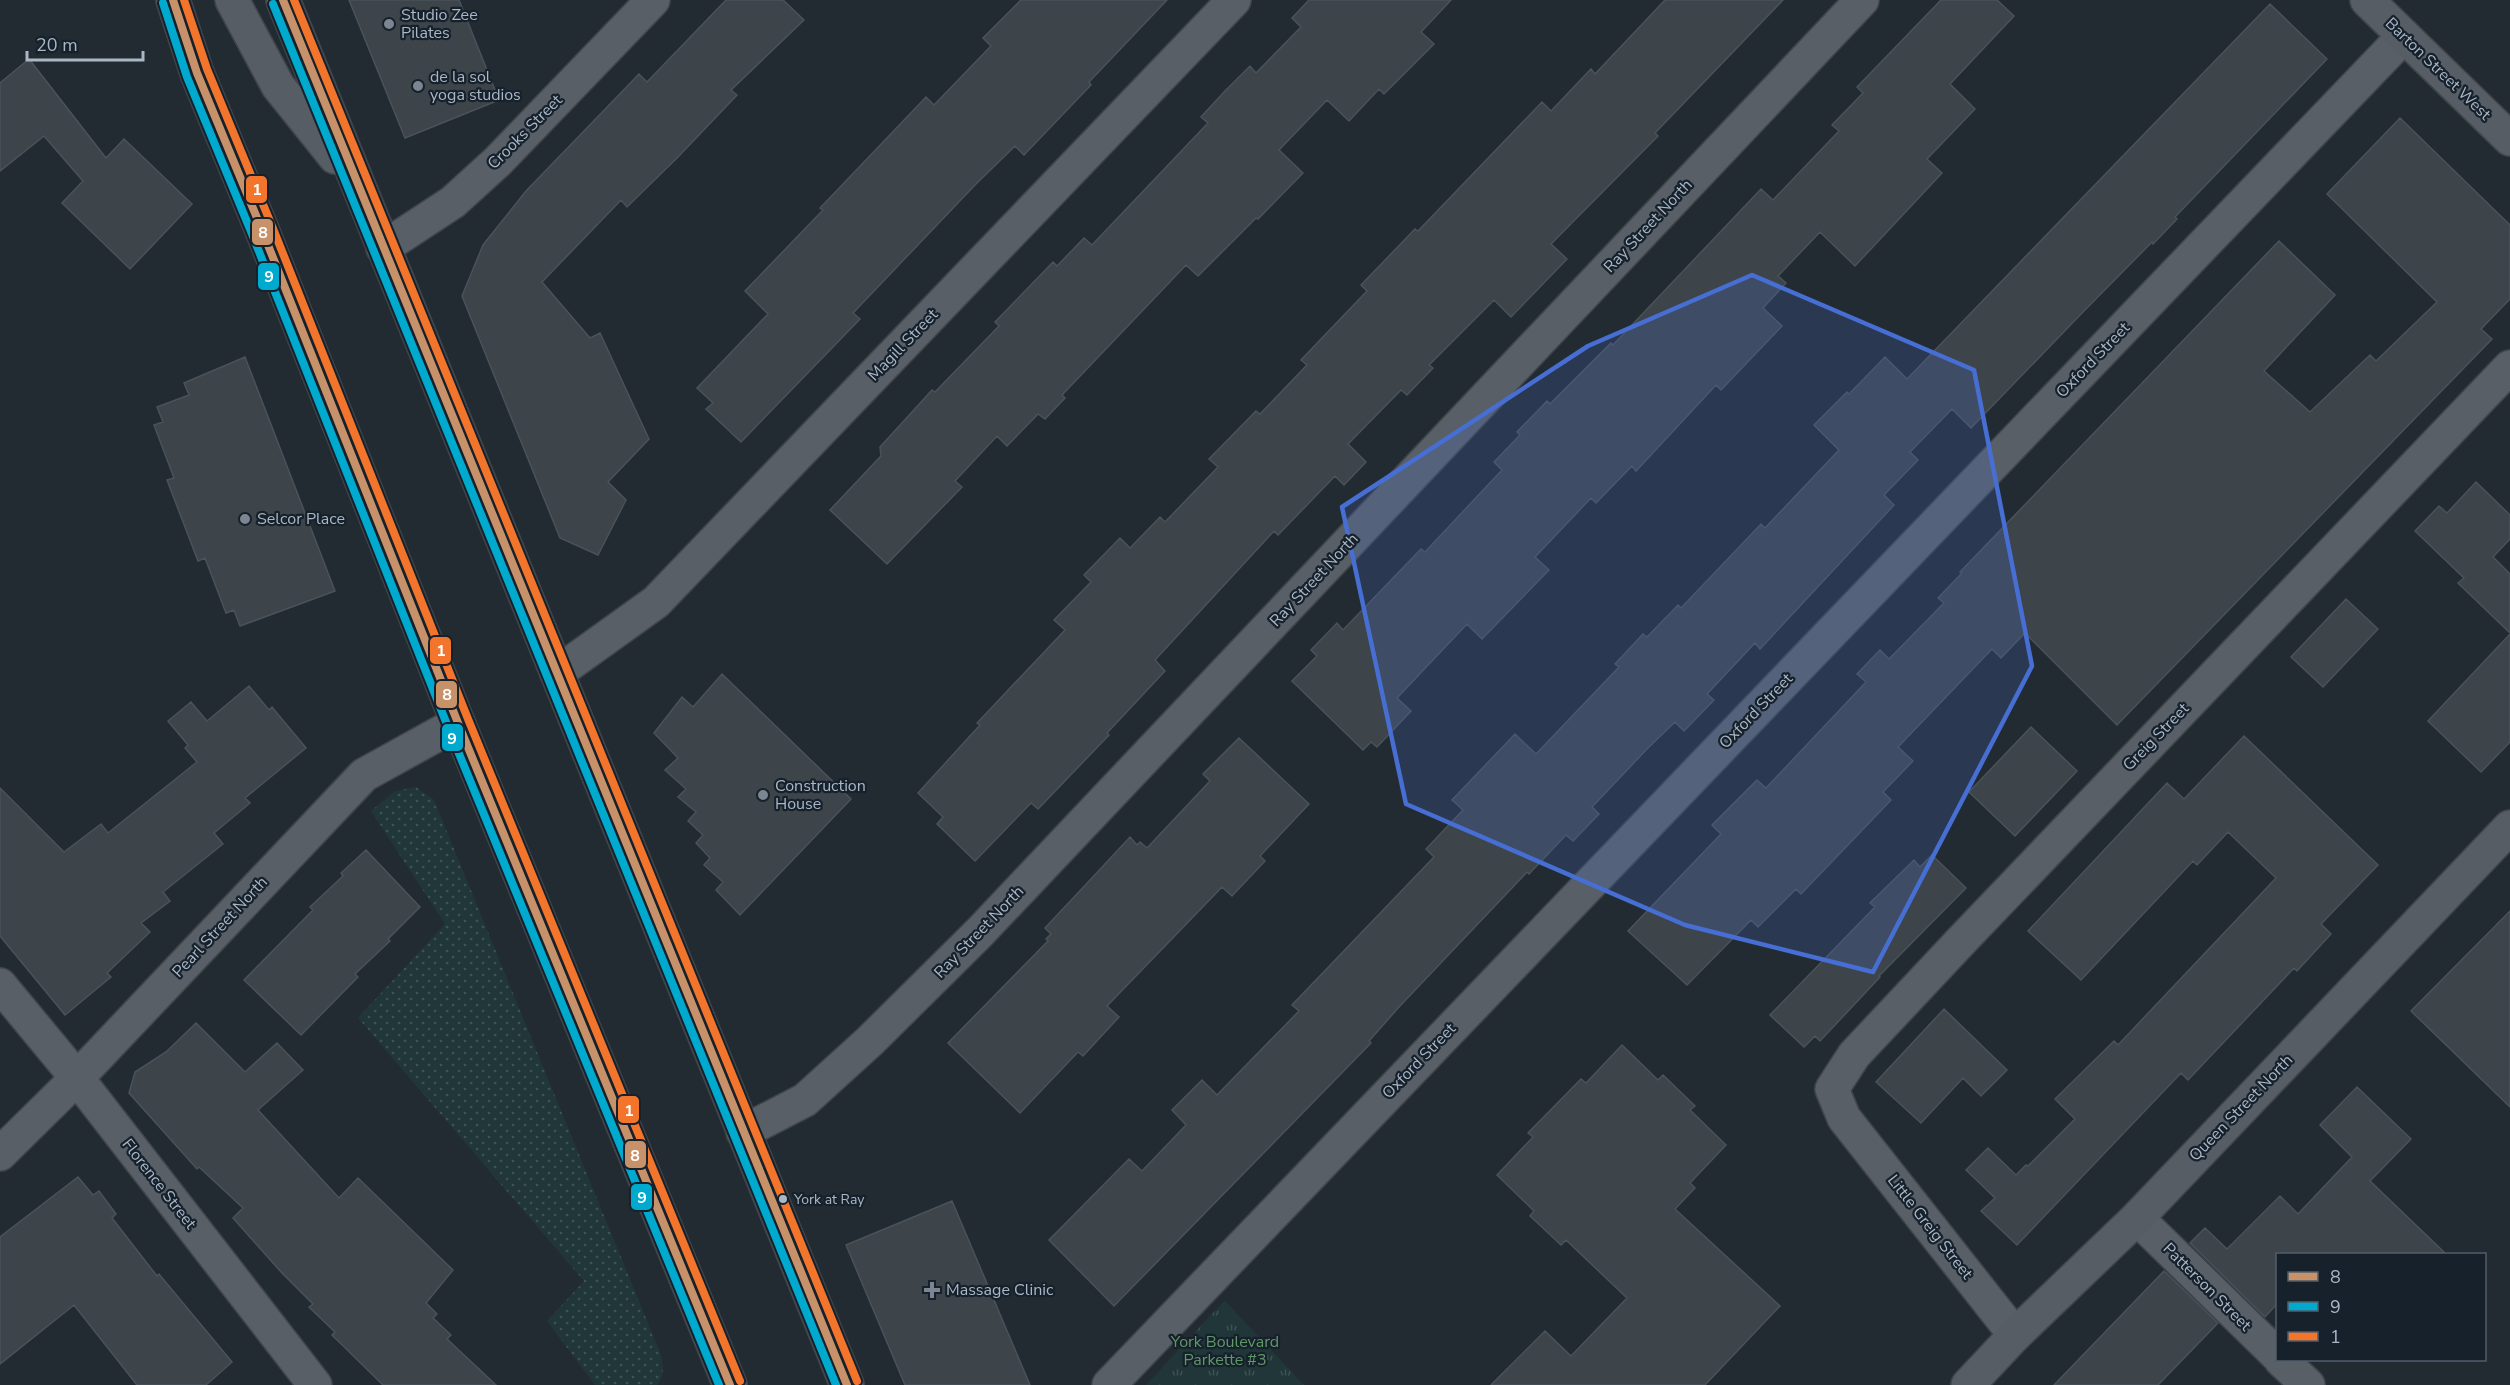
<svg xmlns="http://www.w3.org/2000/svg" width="2510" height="1385" viewBox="0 0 2510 1385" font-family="'Nunito Sans',sans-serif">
<defs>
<pattern id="grass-dots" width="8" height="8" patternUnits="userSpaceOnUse" patternTransform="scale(1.5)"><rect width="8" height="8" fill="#203638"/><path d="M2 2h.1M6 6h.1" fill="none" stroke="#3e5153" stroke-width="1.8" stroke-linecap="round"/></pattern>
<pattern id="park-tufts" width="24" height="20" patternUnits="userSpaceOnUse" patternTransform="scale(1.5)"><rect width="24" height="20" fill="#203638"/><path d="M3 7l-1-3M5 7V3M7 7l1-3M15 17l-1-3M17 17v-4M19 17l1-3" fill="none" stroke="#3e5153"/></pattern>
</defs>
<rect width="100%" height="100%" fill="#232b32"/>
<path fill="url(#grass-dots)" d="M 416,787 L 434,800 L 661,1355 C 663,1367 665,1375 657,1385 L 595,1385 L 547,1321 L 584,1281 L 358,1018 L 445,924 L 371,811 L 395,791 Z"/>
<path fill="url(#park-tufts)" d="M 1224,1301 L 1225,1301 L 1304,1385 L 1146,1385 Z"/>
<path fill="#3d444a" stroke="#4a525a" stroke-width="1.5" d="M 349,0 L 459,0 L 499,100 L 405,138 Z
M 726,0 L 783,0 L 804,20 L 731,90 L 737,95 L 678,157 L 627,207 L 621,200 L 542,282 L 590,338 L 600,333 L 649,439 L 608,482 L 626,500 L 598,555 L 560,538 L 462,296 L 483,245 L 526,191 L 639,74 L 647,82 Z
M 1021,0 L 1167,0 L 1089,82 L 1091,85 L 1024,155 L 1015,146 L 976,184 L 853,313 L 860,319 L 741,442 L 706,409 L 713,403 L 697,388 L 768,314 L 745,291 L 823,210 L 820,208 L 926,97 L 934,105 L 991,46 L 983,38 Z
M 1309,0 L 1451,0 L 1421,32 L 1434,44 L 1384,94 L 1379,89 L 1349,121 L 1327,100 L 1279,150 L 1303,173 L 1258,219 L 1256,218 L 1198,276 L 1186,265 L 1062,395 L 1065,398 L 1045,419 L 1038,414 L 1007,446 L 997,436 L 955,481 L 962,487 L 887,564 L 830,510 L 881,456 L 880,447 L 912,412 L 932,390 L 935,392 L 999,326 L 995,322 L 1053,262 L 1057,266 L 1084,238 L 1092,245 L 1208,123 L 1201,117 L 1225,91 L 1250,66 L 1256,73 L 1301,27 L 1292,18 Z
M 1665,0 L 1783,0 L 1655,133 L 1658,136 L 1551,244 L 1567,259 L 1511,317 L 1494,300 L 1429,365 L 1433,368 L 1407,395 L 1401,390 L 1348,444 L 1366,462 L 1344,485 L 1335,476 L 1278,535 L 1274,531 L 1155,660 L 1165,671 L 1107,733 L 1109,735 L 1038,809 L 1031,803 L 975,861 L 937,824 L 943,817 L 918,793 L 980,725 L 977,723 L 1065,630 L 1054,620 L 1091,582 L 1084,575 L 1120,538 L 1130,548 L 1160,517 L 1165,522 L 1218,467 L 1209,459 L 1256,411 L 1260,414 L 1307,365 L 1301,360 L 1367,291 L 1361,285 L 1415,229 L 1418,231 L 1542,102 L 1551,111 L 1591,69 L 1595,74 Z
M 1941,0 L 1997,0 L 2014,16 L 1950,84 L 1975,109 L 1927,159 L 1942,173 L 1855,266 L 1820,232 L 1778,276 L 1786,283 L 1763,308 L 1782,326 L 1721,390 L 1716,385 L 1636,471 L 1632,466 L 1596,503 L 1591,498 L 1535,557 L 1549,570 L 1482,639 L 1467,624 L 1397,698 L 1411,711 L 1377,747 L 1371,742 L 1363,750 L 1292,681 L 1317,656 L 1311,650 L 1337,623 L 1343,630 L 1421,549 L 1425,552 L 1502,470 L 1494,462 L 1520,435 L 1517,432 L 1547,401 L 1550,404 L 1611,343 L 1613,345 L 1761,189 L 1773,200 L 1839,131 L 1832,125 L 1863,93 L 1857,87 Z
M 2270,4 L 2327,59 L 2175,217 L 2177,219 L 2153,244 L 2152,242 L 2083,312 L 1971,428 L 1952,409 L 1910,452 L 1918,460 L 1884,495 L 1894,505 L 1760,649 L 1755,643 L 1707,694 L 1714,700 L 1684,731 L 1675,722 L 1647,749 L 1592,807 L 1599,814 L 1573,841 L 1566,835 L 1529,874 L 1527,872 L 1399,1007 L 1369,1041 L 1371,1043 L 1114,1306 L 1049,1240 L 1129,1159 L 1142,1171 L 1186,1125 L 1172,1110 L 1202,1080 L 1217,1095 L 1299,1011 L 1292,1005 L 1434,857 L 1426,849 L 1463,810 L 1452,800 L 1515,734 L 1536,754 L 1619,667 L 1615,664 L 1643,634 L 1647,637 L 1678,605 L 1681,608 L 1761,524 L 1765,528 L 1839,450 L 1814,425 L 1847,392 L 1849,394 L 1885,357 L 1907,379 Z
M 29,59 L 106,158 L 124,139 L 192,204 L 130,269 L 62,203 L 83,181 L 44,136 L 0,171 L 0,83 Z
M 2400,118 L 2510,225 L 2510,299 L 2481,329 L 2492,339 L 2117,725 L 2025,633 L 2001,658 L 1992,649 L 1898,747 L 1913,761 L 1883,792 L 1891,800 L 1801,894 L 1796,889 L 1758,927 L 1751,920 L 1687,985 L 1628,931 L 1721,834 L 1712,825 L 1757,780 L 1766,788 L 1866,682 L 1857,674 L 1880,650 L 1889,659 L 1944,603 L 1938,598 L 1962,573 L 1960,572 L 2279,241 L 2335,295 L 2264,371 L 2310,412 L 2370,355 L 2376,361 L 2437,302 L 2327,194 Z
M 245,357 L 335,591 L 240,626 L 234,610 L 226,613 L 205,558 L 198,561 L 167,480 L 174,478 L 154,425 L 163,422 L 157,407 L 189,395 L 184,383 Z
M 2476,482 L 2510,515 L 2510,539 L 2493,557 L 2510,574 L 2510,633 L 2458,583 L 2464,578 L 2415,531 L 2439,506 L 2447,513 Z
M 2346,599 L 2378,629 L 2323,687 L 2291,657 Z
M 2510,634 L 2510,742 L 2481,772 L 2428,721 Z
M 722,674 L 851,799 L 740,915 L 716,890 L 723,882 L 704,865 L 710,858 L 696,843 L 703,835 L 688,821 L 696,812 L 678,797 L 686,789 L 665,770 L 678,758 L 654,733 L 682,697 L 693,707 Z
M 249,686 L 269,710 L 272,707 L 306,748 L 245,798 L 250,803 L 214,833 L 223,844 L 163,892 L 170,901 L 141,923 L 150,932 L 107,973 L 111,977 L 65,1015 L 0,936 L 0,788 L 64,852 L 101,824 L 108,833 L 197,762 L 185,748 L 188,745 L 168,721 L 191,702 L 207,721 Z
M 2031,727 L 2077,771 L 2015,836 L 1969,792 Z
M 2244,736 L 2378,865 L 2321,924 L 2331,934 L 2297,971 L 2294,968 L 2188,1080 L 2181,1073 L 2017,1245 L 1981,1211 L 1995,1198 L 1966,1170 L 1988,1148 L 2016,1175 L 2026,1165 L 2028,1166 L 2075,1119 L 2055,1099 L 2114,1041 L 2118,1045 L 2276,878 L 2228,832 L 2197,865 L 2193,861 L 2081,980 L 2028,931 L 2167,783 L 2184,799 Z
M 1239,738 L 1309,804 L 1260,856 L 1265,861 L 1232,896 L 1222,887 L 1107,1006 L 1119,1017 L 1083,1056 L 1078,1052 L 1020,1113 L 948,1043 L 1048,941 L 1046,939 L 1051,934 L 1045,928 L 1091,879 L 1130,837 L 1137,845 L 1140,842 L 1147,848 L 1210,781 L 1203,774 Z
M 366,850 L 420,907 L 388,939 L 390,941 L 355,974 L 358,977 L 301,1035 L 244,980 L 313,910 L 310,907 L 343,876 L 341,873 Z
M 1932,855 L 1966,888 L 1879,976 L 1880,977 L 1820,1041 L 1815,1036 L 1804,1047 L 1770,1015 L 1875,907 L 1870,903 L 1914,860 L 1920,867 Z
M 2510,911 L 2510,1107 L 2411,1011 Z
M 1944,1009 L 2007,1070 L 1981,1096 L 1963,1078 L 1921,1123 L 1876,1082 Z
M 196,1023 L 245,1072 L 277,1043 L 303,1070 L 258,1110 L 339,1198 L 358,1178 L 453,1270 L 426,1303 L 437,1314 L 433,1318 L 451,1335 L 447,1339 L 496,1385 L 383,1385 L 332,1335 L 335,1332 L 309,1307 L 313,1304 L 282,1273 L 233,1218 L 243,1208 L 199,1167 L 197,1169 L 129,1093 L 135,1072 L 166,1052 Z
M 1622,1045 L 1658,1080 L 1663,1075 L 1695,1106 L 1690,1110 L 1726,1145 L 1690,1183 L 1695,1188 L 1675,1209 L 1780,1306 L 1705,1385 L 1491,1385 L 1545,1331 L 1571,1356 L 1627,1298 L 1566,1240 L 1561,1245 L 1530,1216 L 1534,1211 L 1497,1175 L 1533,1137 L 1528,1133 L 1581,1079 L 1586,1083 Z
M 2357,1087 L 2411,1139 L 2370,1181 L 2446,1254 L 2277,1254 L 2277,1304 L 2265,1317 L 2190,1243 L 2205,1228 L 2227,1249 L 2280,1196 L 2298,1214 L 2352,1157 L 2320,1125 Z
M 78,1177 L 93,1195 L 99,1191 L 116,1214 L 112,1218 L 157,1276 L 159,1274 L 232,1362 L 206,1385 L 137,1385 L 74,1305 L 0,1364 L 0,1237 Z
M 952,1201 L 1030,1385 L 905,1385 L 846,1245 Z
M 2164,1271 L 2218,1323 L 2158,1385 L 2054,1385 Z"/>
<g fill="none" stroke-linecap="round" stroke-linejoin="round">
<defs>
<path id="street" d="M 383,248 L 453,202 L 498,161 L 653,0
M 557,673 L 656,602 L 1234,0
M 0,985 L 77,1078 L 315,1385
M 743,1132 L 805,1100 L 870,1041 L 980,932 L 1862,0
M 0,1154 L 77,1078 L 364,775 L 458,723
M 2137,1218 L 2278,1356
M 2015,1335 L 1844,1118 L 1832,1089 L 1854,1055 L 1963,939 L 2510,367
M 2281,1360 L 2308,1385
M 1109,1385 L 2404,36"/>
<path id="secondary" d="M 173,0 L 197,73 L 262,230 L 458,723 L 730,1385
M 232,0 L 278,86 L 335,157
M 283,0 L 847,1385
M 2367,0 L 2510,139
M 1968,1385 L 2015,1335 L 2137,1218 L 2510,827"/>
</defs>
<use href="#street" stroke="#3f454a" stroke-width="36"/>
<use href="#secondary" stroke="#3f454a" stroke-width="36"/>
<use href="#street" stroke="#585f67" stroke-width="33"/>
<use href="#secondary" stroke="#565d65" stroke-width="33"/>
<defs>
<path id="bus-1" d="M 173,0 L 197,73 L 262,230 L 458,723 L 730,1385
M 283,0 L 847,1385"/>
<path id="bus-2" d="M 163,3 L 187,77 L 252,234 L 448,727 L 719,1385
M 273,4 L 836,1385"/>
<path id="bus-3" d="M 184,0 L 207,69 L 272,226 L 468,719 L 740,1381
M 294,0 L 857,1381"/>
</defs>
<use href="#bus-1" stroke="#16212c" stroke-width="12"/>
<use href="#bus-2" stroke="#16212c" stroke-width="12"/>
<use href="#bus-3" stroke="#16212c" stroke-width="12"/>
<use href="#bus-1" stroke="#c7916a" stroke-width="8"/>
<use href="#bus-2" stroke="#00a9ce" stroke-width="8"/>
<use href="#bus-3" stroke="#f3752c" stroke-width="8"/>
</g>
<path fill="#476ed3" fill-opacity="0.2" stroke="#476ed3" stroke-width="4.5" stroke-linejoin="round" d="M 1752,275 L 1974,370 L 2032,666 L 1873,972 L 1685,925 L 1406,804 L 1342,507 L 1588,346 Z"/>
<g fill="#7b8692" stroke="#16212c" stroke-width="2">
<circle cx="389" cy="24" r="6"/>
<circle cx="418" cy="86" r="6"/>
<circle cx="245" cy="519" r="6"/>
<circle cx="763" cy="795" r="6"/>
<path d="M929 1281h6v6h6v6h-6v6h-6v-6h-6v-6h6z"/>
</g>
<circle fill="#aab7c6" stroke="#16212c" stroke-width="2" cx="783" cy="1199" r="5"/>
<g text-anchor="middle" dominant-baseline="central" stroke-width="4.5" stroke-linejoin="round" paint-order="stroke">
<g font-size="14" fill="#aab7c6" stroke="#16212c" text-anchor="start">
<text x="794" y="1199">York at Ray</text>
</g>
<g font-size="16" fill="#aab7c6" stroke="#16212c" text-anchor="start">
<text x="401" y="15">Studio Zee<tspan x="401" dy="18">Pilates</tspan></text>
<text x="430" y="77">de la sol<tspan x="430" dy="18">yoga studios</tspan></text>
<text x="257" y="519">Selcor Place</text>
<text x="775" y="786">Construction<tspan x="775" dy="18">House</tspan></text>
<text x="946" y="1290">Massage Clinic</text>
</g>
<g font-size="16" fill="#aab7c6" stroke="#16212c">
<text transform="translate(2438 69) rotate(44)">Barton Street West</text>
<text transform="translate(525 132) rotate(-45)">Crooks Street</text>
<text transform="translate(1648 226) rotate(-47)">Ray Street North</text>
<text transform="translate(903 345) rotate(-46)">Magill Street</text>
<text transform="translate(2093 360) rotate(-46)">Oxford Street</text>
<text transform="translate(1314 580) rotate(-47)">Ray Street North</text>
<text transform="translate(1756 711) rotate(-46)">Oxford Street</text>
<text transform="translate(2156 737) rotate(-46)">Greig Street</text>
<text transform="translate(220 927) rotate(-47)">Pearl Street North</text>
<text transform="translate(979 932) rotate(-46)">Ray Street North</text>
<text transform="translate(1419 1061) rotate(-46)">Oxford Street</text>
<text transform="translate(2241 1108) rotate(-46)">Queen Street North</text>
<text transform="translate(159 1184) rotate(52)">Florence Street</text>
<text transform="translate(1930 1227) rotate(52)">Little Greig Street</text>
<text transform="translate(2207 1287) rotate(45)">Patterson Street</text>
</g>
<g font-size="16" fill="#609768" stroke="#16212c">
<text x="1225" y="1342">York Boulevard<tspan x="1225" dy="18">Parkette #3</tspan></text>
</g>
</g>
<g stroke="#16212c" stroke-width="2">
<rect x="245" y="175" width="23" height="29" rx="6" fill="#f3752c"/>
<rect x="251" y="218" width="23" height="28" rx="6" fill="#c7916a"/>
<rect x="257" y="262" width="23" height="29" rx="6" fill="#00a9ce"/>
<rect x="429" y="636" width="23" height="29" rx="6" fill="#f3752c"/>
<rect x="435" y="680" width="23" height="29" rx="6" fill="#c7916a"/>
<rect x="441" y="723" width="23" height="29" rx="6" fill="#00a9ce"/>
<rect x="617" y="1095" width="23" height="29" rx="6" fill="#f3752c"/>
<rect x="624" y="1140" width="23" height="29" rx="6" fill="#c7916a"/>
<rect x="630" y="1183" width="23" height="28" rx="6" fill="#00a9ce"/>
</g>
<g font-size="16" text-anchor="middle" font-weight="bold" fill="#fff">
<text x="257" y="195">1</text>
<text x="263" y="238">8</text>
<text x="269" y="282">9</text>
<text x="441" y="656">1</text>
<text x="447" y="700">8</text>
<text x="452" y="744">9</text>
<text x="629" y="1116">1</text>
<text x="635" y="1161">8</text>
<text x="642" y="1203">9</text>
</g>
<rect x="2276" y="1253" width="210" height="108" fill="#16212c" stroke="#515d6a" stroke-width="1.5"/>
<rect x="2288" y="1272" width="30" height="9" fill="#c7916a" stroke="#515d6a" stroke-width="1.5"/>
<text x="2330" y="1283" font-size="18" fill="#aab7c6">8</text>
<rect x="2288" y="1302" width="30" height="9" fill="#00a9ce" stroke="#515d6a" stroke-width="1.5"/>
<text x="2330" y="1313" font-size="18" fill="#aab7c6">9</text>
<rect x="2288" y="1332" width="30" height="9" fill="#f3752c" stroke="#515d6a" stroke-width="1.5"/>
<text x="2330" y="1343" font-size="18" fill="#aab7c6">1</text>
<path d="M27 51v9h116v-9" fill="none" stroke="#aab7c6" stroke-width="3"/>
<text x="36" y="51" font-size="18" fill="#aab7c6" stroke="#16212c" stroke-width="4.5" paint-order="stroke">20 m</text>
</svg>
